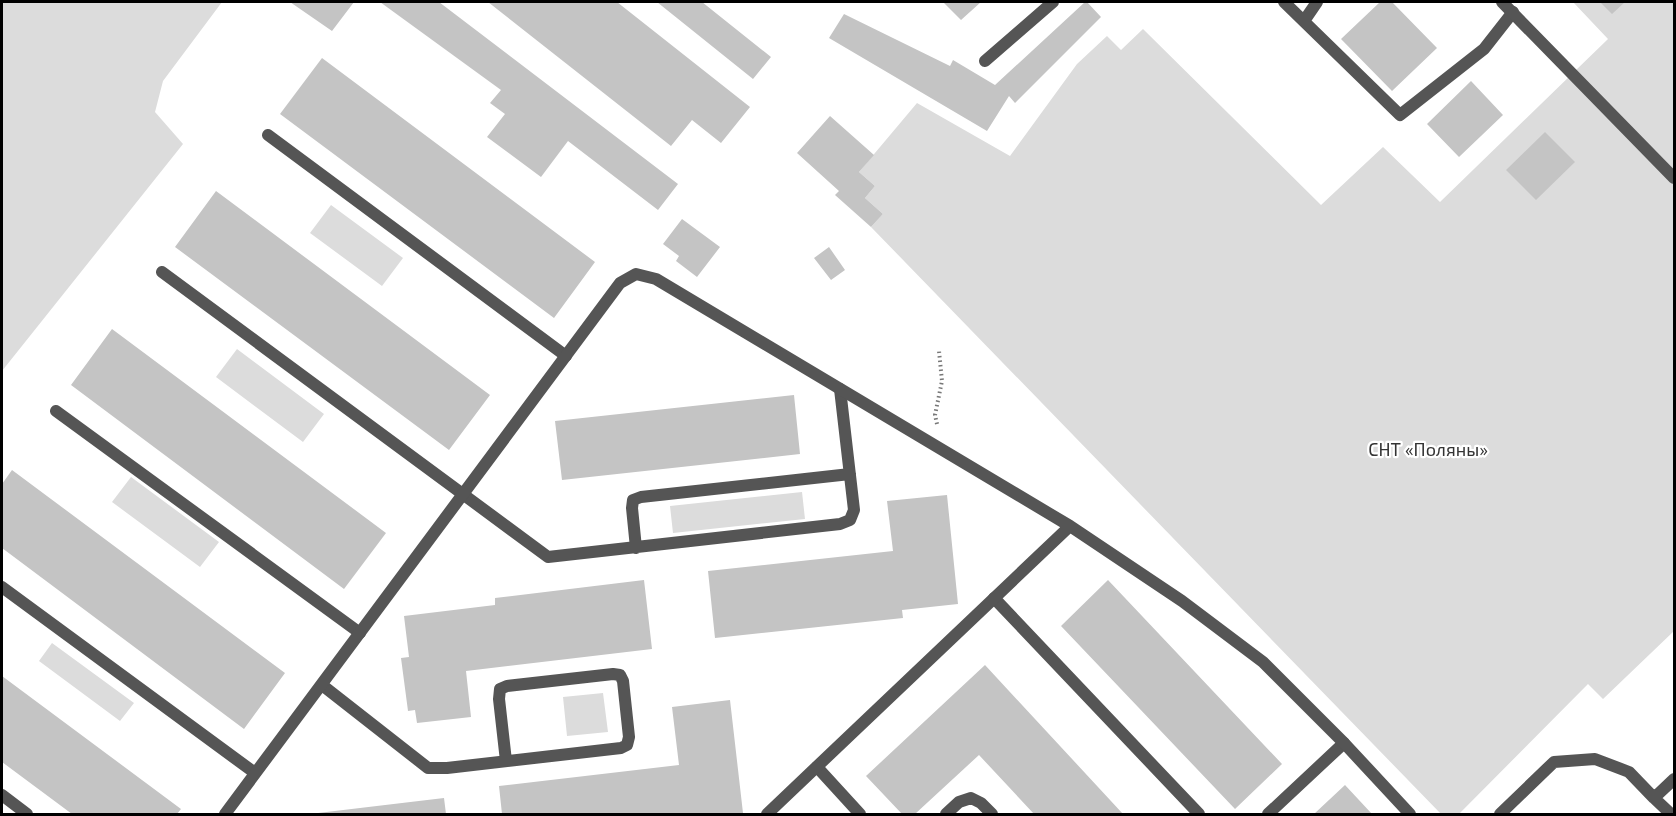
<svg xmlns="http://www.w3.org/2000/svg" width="1676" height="816" viewBox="0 0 1676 816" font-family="'Exo 2',sans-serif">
<rect width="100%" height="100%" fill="#fff"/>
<path fill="#dcdcdc" d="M 2,2 L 222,2 L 163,81 L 155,112 L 183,144 L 2,371 Z
M 1573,2 L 1674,2 L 1674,631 L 1603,699 L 1588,684 L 1459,814 L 1441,814 L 871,227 L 883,214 L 865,198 L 875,186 L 859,172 L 917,103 L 1010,156 L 1077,64 L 1107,36 L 1121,50 L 1143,29 L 1321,205 L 1383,147 L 1440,202 L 1608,39 Z
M 331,205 L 403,258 L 382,286 L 310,233 Z
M 237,349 L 324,414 L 303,442 L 216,377 Z
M 131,477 L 219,542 L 200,567 L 112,502 Z
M 802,492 L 805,519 L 673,533 L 670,506 Z
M 52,643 L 134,703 L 120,721 L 39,661 Z
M 603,693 L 608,732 L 567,736 L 563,697 Z"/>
<path fill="#c4c4c4" d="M 290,2 L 354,2 L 332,31 Z
M 380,2 L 439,2 L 678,184 L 658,210 L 568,141 L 541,177 L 487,137 L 505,114 L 490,103 L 501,90 Z
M 488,2 L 617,2 L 750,107 L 721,143 L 692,120 L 671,146 Z
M 657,2 L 702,2 L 771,57 L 753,79 Z
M 943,2 L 981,2 L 961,20 Z
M 1085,2 L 1087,2 L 1101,17 L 1015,103 L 1009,96 L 987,131 L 829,38 L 844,14 L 950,66 L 953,60 L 995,85 Z
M 1380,2 L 1392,2 L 1437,48 L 1392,91 L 1341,39 Z
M 1600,2 L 1625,2 L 1612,14 Z
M 322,58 L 595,262 L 554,318 L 280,114 Z
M 1471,81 L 1503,115 L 1459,157 L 1427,124 Z
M 830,116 L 874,155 L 859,172 L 875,186 L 865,198 L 883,214 L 871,227 L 835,195 L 839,191 L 797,153 Z
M 1545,132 L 1575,162 L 1536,200 L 1506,170 Z
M 216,191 L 490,395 L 449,450 L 175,247 Z
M 682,219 L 720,247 L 697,277 L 676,261 L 679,256 L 663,244 Z
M 829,247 L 845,270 L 831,280 L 814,258 Z
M 112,329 L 386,533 L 344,589 L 71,385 Z
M 794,395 L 800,454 L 562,480 L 555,421 Z
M 12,470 L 285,673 L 244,729 L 2,548 L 2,484 Z
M 947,495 L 958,604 L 902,610 L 903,618 L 715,638 L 708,571 L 893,551 L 887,501 Z
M 644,580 L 652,649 L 466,671 L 471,717 L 417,723 L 415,710 L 408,711 L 401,658 L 409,657 L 404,616 L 495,605 L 495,598 Z
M 1108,580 L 1282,764 L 1235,809 L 1061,626 Z
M 985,665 L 1123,814 L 1034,814 L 979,755 L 915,814 L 902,814 L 866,776 Z
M 2,676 L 181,809 L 177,814 L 72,814 L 2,762 Z
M 730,700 L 743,813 L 502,814 L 499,786 L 679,765 L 672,707 Z
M 1345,785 L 1372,814 L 1314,814 Z
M 444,798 L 446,814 L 318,814 L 318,813 Z"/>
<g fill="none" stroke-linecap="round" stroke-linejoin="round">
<path stroke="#777" stroke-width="4" stroke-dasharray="1.5 3" stroke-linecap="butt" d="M 937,424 L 935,415 L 942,381 L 939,351"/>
<path stroke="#555" stroke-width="12" d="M 1284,2 L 1400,115 L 1484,49 L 1513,12
M 1304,21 L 1317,2
M 985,61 L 1053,2
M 268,135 L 566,356
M 162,272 L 548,557 L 840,524 L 850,520 L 854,510 L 840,389
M 56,411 L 360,633
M 636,548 L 632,508 L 633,500 L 641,497 L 850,474
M 2,587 L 255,773
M 994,598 L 1199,814
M 322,685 L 428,768 L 447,768 L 621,748 L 627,745 L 629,737 L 623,681 L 620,675 L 613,674 L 507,686 L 500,689 L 499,699 L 506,761
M 817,767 L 860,814
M 2,795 L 27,814
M 946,814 L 959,802 L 971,798 L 981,803 L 992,814
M 1268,814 L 1344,743"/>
<path stroke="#555" stroke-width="12" d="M 1502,2 L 1674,178
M 1654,798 L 1671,814
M 225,814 L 620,283 L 636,274 L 656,279 L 1070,526 L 1182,601 L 1263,662 L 1344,743 L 1410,814
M 767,814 L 1070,526
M 1500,814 L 1554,762 L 1595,759 L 1629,772 L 1654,798 L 1674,779"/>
</g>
<g text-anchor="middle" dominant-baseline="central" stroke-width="4.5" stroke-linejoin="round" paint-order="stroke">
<g font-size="18" fill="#333" stroke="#fff">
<text x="1428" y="449">СНТ «Поляны»</text>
</g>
</g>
<rect width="1676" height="816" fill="none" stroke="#000000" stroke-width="6"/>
</svg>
